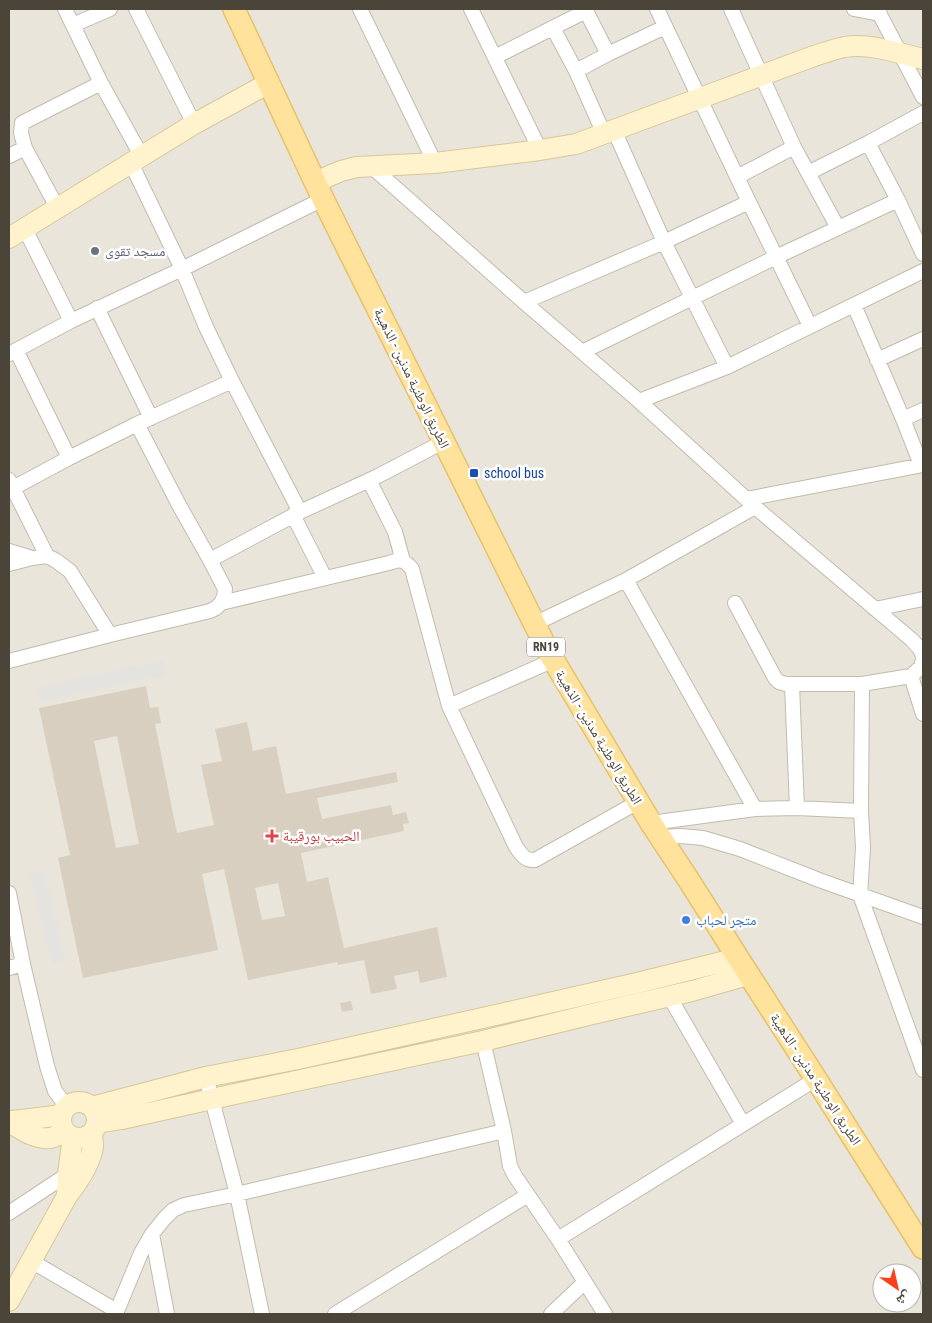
<svg xmlns="http://www.w3.org/2000/svg" width="932" height="1323" viewBox="0 0 932 1323" font-family="'Roboto Condensed','Noto Naskh Arabic',sans-serif">
<rect width="100%" height="100%" fill="#f6f3ec"/>
<path fill="#eae5da" fill-rule="evenodd" d="M 9,9 L 923,9 L 923,1314 L 9,1314 ZM 882,1273 L 912,1273 L 912,1303 L 882,1303 Z"/>
<path fill="#e5e3e0" d="M 163,660 L 167,675 L 40,702 L 37,687 Z
M 44,870 L 65,960 L 52,964 L 30,873 Z"/>
<path fill="#d8cfc1" fill-rule="evenodd" d="M 146,686 L 150,708 L 158,707 L 161,723 L 155,724 L 177,833 L 214,825 L 201,765 L 222,761 L 215,729 L 247,722 L 253,751 L 276,746 L 286,794 L 396,772 L 398,782 L 317,798 L 322,819 L 391,805 L 393,815 L 406,812 L 409,823 L 403,824 L 404,831 L 301,853 L 307,882 L 328,877 L 344,948 L 437,927 L 447,977 L 420,983 L 418,971 L 394,976 L 397,989 L 371,994 L 364,960 L 338,965 L 337,962 L 248,980 L 224,869 L 202,874 L 218,950 L 83,978 L 58,858 L 70,855 L 39,708 ZM 117,736 L 139,844 L 116,848 L 94,741 ZM 278,883 L 285,916 L 262,920 L 255,888 Z
M 351,1001 L 353,1010 L 342,1012 L 340,1003 Z"/>
<g fill="none" stroke-linecap="round" stroke-linejoin="round">
<defs>
<path id="street" d="M 65,9 L 101,83 L 142,157
M 136,9 L 194,124
M 360,9 L 435,163
M 471,9 L 540,150
M 657,9 L 749,202 L 810,326
M 731,9 L 794,147 L 838,228
M 854,9 L 880,14
M 877,9 L 923,97
M 73,25 L 110,9
M 553,28 L 576,71 L 604,134
M 608,54 L 665,27
M 495,57 L 586,11
M 576,71 L 608,54 L 585,9
M 614,130 L 664,242 L 727,367
M 868,143 L 898,200 L 923,254
M 25,148 L 21,133 L 22,123 L 101,83
M 9,156 L 25,148 L 58,209
M 372,167 L 524,302 L 639,401 L 755,507 L 912,640 L 920,649 L 923,656
M 808,173 L 868,143 L 923,113
M 737,177 L 794,147
M 323,199 L 182,269 L 206,327 L 232,381 L 300,512 L 378,476 L 443,442
M 25,229 L 71,321
M 524,302 L 664,242 L 749,202
M 854,305 L 903,419 L 921,465
M 97,308 L 151,418
M 16,350 L 69,458 L 137,424 L 232,381
M 582,352 L 776,257 L 898,200
M 9,354 L 71,321 L 182,269 L 131,163
M 877,360 L 923,339
M 639,401 L 727,367 L 923,271
M 903,419 L 923,410
M 9,480 L 13,488 L 69,458
M 369,480 L 395,532 L 403,561
M 13,488 L 47,556
M 746,499 L 923,465
M 293,515 L 325,578
M 9,551 L 32,558 L 47,556 L 55,560 L 70,571 L 110,635 L 210,611 L 216,608 L 221,603 L 224,597 L 225,589 L 210,560 L 179,505 L 137,424
M 210,560 L 300,512
M 9,564 L 32,558
M 626,580 L 755,809
M 221,603 L 389,563 C 400,559 404,559 412,569 L 449,706 L 516,847 C 522,855 525,861 535,860 L 638,802
M 735,603 L 775,678 L 779,682 L 786,684 L 862,684 L 911,676 L 921,667 L 923,660
M 875,609 L 923,599
M 534,624 L 626,580 L 755,507
M 9,661 L 110,635
M 911,676 L 923,714
M 862,684 L 861,811 L 863,848 L 860,895 L 923,1070
M 792,685 L 797,808
M 449,706 L 554,660
M 651,823 L 755,809 L 797,808 L 861,811
M 661,837 L 681,836 L 703,838 L 740,849 L 819,880 L 923,917
M 9,893 L 23,964 L 47,1066 L 55,1091 L 67,1107
M 9,968 L 23,964
M 669,996 L 743,1124
M 483,1041 L 504,1131 L 510,1166 L 515,1176 L 558,1239 L 605,1314
M 206,1077 L 237,1194 L 262,1314
M 9,1213 L 68,1174
M 152,1234 L 167,1314
M 558,1239 L 816,1079
M 31,1261 L 117,1311 L 116,1314
M 117,1311 L 141,1253 L 152,1234 L 164,1219 L 173,1210 L 184,1205 L 237,1194 L 504,1131
M 335,1314 L 528,1195
M 551,1314 L 585,1282"/>
<path id="secondary" d="M 315,182 L 341,171 L 357,167 L 435,163 L 540,150 L 576,144 L 814,56 C 824,53 834,49 845,47 C 871,43 898,53 923,59
M 9,238 L 194,124 L 269,83
M61 1120a18 18 0 1 1 36 0a18 18 0 1 1-36 0Z
M 92,1107 L 206,1077 L 298,1059 L 478,1019 L 637,983 L 738,958
M 9,1121 L 22,1120 L 62,1115
M 9,1122 C 20,1129 36,1140 50,1138 C 55,1137 60,1134 65,1132
M 97,1123 L 122,1119 L 212,1099 L 483,1041 L 588,1015 L 692,991 L 748,975
M 67,1194 L 68,1174 L 73,1137
M 9,1301 L 67,1196 C 78,1182 91,1163 93,1146 C 93,1142 92,1138 92,1134"/>
<path id="primary" d="M 234,9 L 323,199 L 548,651 L 651,823 L 688,879 L 738,958 L 816,1079 L 923,1248"/>
</defs>
<use href="#street" stroke="#c2bbae" stroke-width="16"/>
<use href="#secondary" stroke="#d6c79b" stroke-width="22"/>
<use href="#primary" stroke="#e6c16a" stroke-width="24"/>
<use href="#street" stroke="#fff" stroke-width="14"/>
<use href="#secondary" stroke="#fff3cd" stroke-width="20"/>
<use href="#primary" stroke="#ffe39c" stroke-width="21"/>
</g>
<circle fill="#6b7280" stroke="#fff" stroke-width="2" cx="95" cy="251" r="5"/>
<rect fill="#1a4fb4" stroke="#fff" stroke-width="2" x="469" y="468" width="10" height="10" rx="2.5"/>
<path fill="#e0444e" stroke="#fff" stroke-width="2" d="M269.5 828.5h5v5h5v5h-5v5h-5v-5h-5v-5h5z"/>
<circle fill="#3f7fe0" stroke="#fff" stroke-width="2" cx="686" cy="920" r="5"/>
<g text-anchor="middle" dominant-baseline="central" stroke-width="5" stroke-linejoin="round" paint-order="stroke">
<rect fill="#fff" stroke="#817c74" stroke-width="1" x="527" y="637.5" width="38" height="19" rx="4"/>
<g font-size="12" font-weight="bold" fill="#4b4439">
<text x="546" y="647">RN19</text>
</g>
<g font-size="14" fill="#5b616d" stroke="#fff" text-anchor="start">
<text x="105" y="251">مسجد تقوى</text>
</g>
<g font-size="14" fill="#4b4439" stroke="#fff">
<text transform="translate(412 378) rotate(64)">الطريق الوطنية مدنين - الذهيبة</text>
<text transform="translate(599 737) rotate(59)">الطريق الوطنية مدنين - الذهيبة</text>
<text transform="translate(816 1079) rotate(57)">الطريق الوطنية مدنين - الذهيبة</text>
</g>
<g font-size="14" fill="#164399" stroke="#fff" text-anchor="start">
<text x="484" y="473">school bus</text>
</g>
<g font-size="14" fill="#be3a42" stroke="#fff" text-anchor="start">
<text x="283" y="836">الحبيب بورقيبة</text>
</g>
<g font-size="14" fill="#366cbe" stroke="#fff" text-anchor="start">
<text x="696" y="920">متجر لحباب</text>
</g>
</g>
<rect width="932" height="1323" fill="none" stroke="#4b4439" stroke-width="20"/>
<g transform="translate(897 1288) rotate(146)"><circle r="24" fill="#ffffff" stroke="#b7b4b0"/>
<path d="M0-4L9 19L0 12L-9 19Z" fill="#fc3f1d"/>
<text y="-8" font-size="14" font-weight="bold" text-anchor="middle" fill="#4b4439">ش</text>
</g>
</svg>
